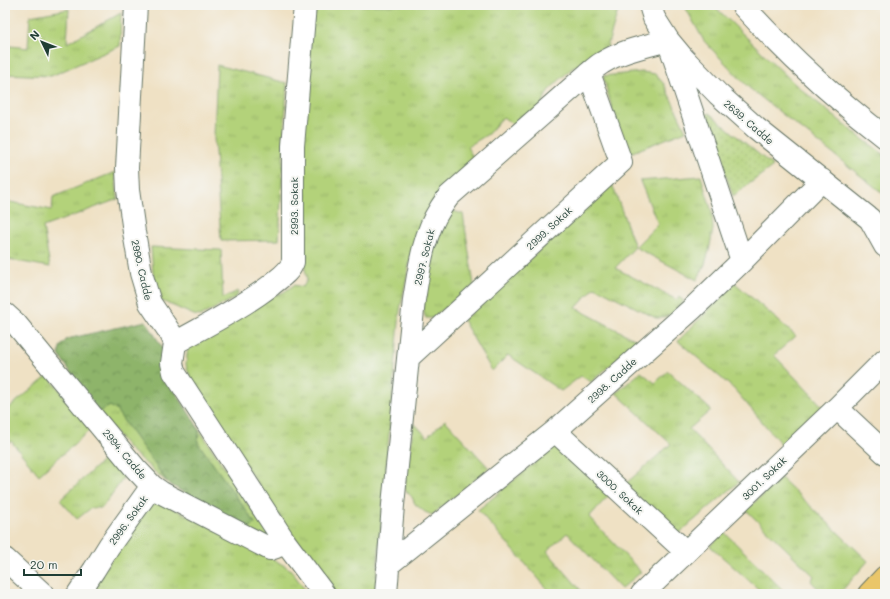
<svg xmlns="http://www.w3.org/2000/svg" width="890" height="599" viewBox="0 0 890 599" font-family="Mali,sans-serif">
<defs>
<pattern id="grass-tufts" width="24" height="20" patternUnits="userSpaceOnUse"><rect width="24" height="20" fill="#b3d27a"/><path d="M3 7l-1-3M5 7V3M7 7l1-3M15 17l-1-3M17 17v-4M19 17l1-3" fill="none" stroke="#9ab56a"/></pattern>
<pattern id="forest-crowns" width="20" height="18" patternUnits="userSpaceOnUse"><rect width="20" height="18" fill="#8eb46a"/><path d="M2 6a3 3 0 1 1 6 0M12 15a3 3 0 1 1 6 0" fill="none" stroke="#739458"/></pattern>
<pattern id="garden-dots" width="8" height="8" patternUnits="userSpaceOnUse"><rect width="8" height="8" fill="#b3d27a"/><path d="M2 2h.1M6 6h.1" fill="none" stroke="#9ab56a" stroke-width="1.8" stroke-linecap="round"/></pattern>
</defs>
<rect width="100%" height="100%" fill="#f6f6f2"/>
<filter id="ink" filterUnits="userSpaceOnUse"><feTurbulence type="fractalNoise" baseFrequency=".025" numOctaves="2"/><feDisplacementMap in="SourceGraphic" scale="8" xChannelSelector="R" yChannelSelector="G"/><feConvolveMatrix kernelMatrix="1 2 1 2 8 2 1 2 1" color-interpolation-filters="sRGB"/></filter>
<filter id="wash" filterUnits="userSpaceOnUse"><feTurbulence type="fractalNoise" baseFrequency=".012" numOctaves="4" result="noise"/><feDisplacementMap in="SourceGraphic" scale="16" xChannelSelector="R" yChannelSelector="G"/><feGaussianBlur stdDeviation="0.9" result="paint"/><feColorMatrix in="noise" values="0 0 0 0 0 0 0 0 0 0 0 0 0 0 0 0 0 1.4 0 .05"/><feComposite in="paint" operator="in"/></filter>
<g filter="url(#wash)">
<rect width="100%" height="100%" fill="#efe1c4"/>
<path fill="url(#grass-tufts)" stroke="#698857" d="M 314,5 L 617,5 L 618,11 L 607,47 L 600,53 L 571,69 L 548,91 L 541,106 L 515,126 L 503,117 L 488,134 L 467,147 L 475,160 L 413,246 L 400,310 L 375,594 L 333,594 L 196,393 L 186,365 L 188,345 L 262,301 L 284,292 L 294,285 L 303,287 L 307,280 L 304,262 L 299,139 Z
M 684,5 L 713,5 L 796,85 L 861,138 L 885,155 L 885,195 L 748,87 L 704,41 Z
M 69,9 L 67,43 L 121,13 L 120,46 L 51,76 L 5,74 L 5,63 L 10,46 L 28,48 L 30,16 Z
M 217,65 L 287,83 L 279,240 L 221,241 L 214,137 Z
M 642,72 L 655,74 L 664,84 L 686,131 L 625,155 L 603,76 Z
M 115,172 L 118,199 L 43,227 L 50,267 L 5,259 L 5,201 L 52,210 L 53,197 Z
M 701,176 L 712,212 L 713,229 L 709,251 L 704,267 L 697,280 L 635,247 L 615,268 L 677,300 L 679,297 L 684,301 C 675,309 670,319 656,318 L 595,287 L 576,308 L 638,341 L 591,382 L 581,376 L 561,391 L 508,355 L 492,371 L 463,320 L 612,184 L 635,247 L 658,224 L 640,181 Z
M 453,211 L 463,214 L 474,285 L 432,318 L 426,318 C 417,307 435,239 442,225 C 444,220 449,215 453,211 Z
M 151,247 L 221,250 L 223,298 L 238,291 L 237,297 L 200,316 L 194,315 L 155,298 Z
M 735,283 L 796,336 L 774,355 L 824,408 L 782,445 L 734,389 L 678,341 Z
M 668,371 L 711,410 L 689,429 L 739,482 L 678,534 L 624,485 L 671,444 L 616,393 L 641,372 L 655,383 Z
M 48,376 L 92,428 L 39,475 L 11,441 L 5,445 L 5,411 Z
M 110,406 L 116,410 L 168,483 L 129,449 L 99,412 Z
M 445,420 L 489,468 L 432,515 L 425,512 L 415,504 L 412,497 L 405,490 L 406,473 L 414,423 L 427,437 Z
M 199,429 L 271,539 L 247,531 L 255,523 L 198,443 Z
M 555,446 L 611,493 L 589,517 L 641,572 L 621,589 L 567,533 L 547,551 L 584,594 L 552,594 L 478,510 Z
M 113,451 L 125,468 L 122,480 L 102,508 L 91,508 L 77,519 L 60,500 Z
M 781,478 L 868,561 L 839,594 L 823,594 L 811,581 L 814,576 L 746,510 Z
M 155,499 L 271,558 L 290,569 L 308,594 L 86,594 Z
M 724,532 L 787,594 L 764,594 L 710,546 Z"/>
<path fill="url(#forest-crowns)" stroke="#56784f" d="M 146,321 L 165,352 L 160,367 L 199,429 L 198,443 L 255,523 L 247,531 L 168,483 L 116,410 L 110,406 L 99,412 L 92,404 L 59,355 L 60,347 L 67,339 Z"/>
<path fill="url(#garden-dots)" stroke="#698857" d="M 709,113 L 773,166 L 733,196 L 706,118 L 706,115 L 707,114 Z"/>
</g>
<g filter="url(#ink)">
<g fill="none" stroke-linecap="round" stroke-linejoin="round">
<defs>
<path id="minor" d="M 136,5 L 127,168 L 128,190 L 134,232 L 141,273 L 150,303 L 171,334 L 175,343 L 172,363 L 174,372 L 285,542
M 650,5 L 654,18 L 668,40 L 683,58 L 718,94 L 756,128 L 870,219 L 885,246
M 742,5 C 786,53 833,97 885,137
M 5,314 L 16,324 L 135,468 L 152,486 L 162,493 L 270,549 L 276,547 L 285,542 L 324,594
M 175,343 C 207,325 241,308 270,286 C 279,278 289,273 293,262 L 293,146 L 305,5
M 409,357 L 621,162 L 589,73
M 837,408 L 885,453
M 555,431 L 686,552
M 5,559 L 43,594
M 388,565 L 555,431 L 692,309 L 742,261 L 822,180
M 78,594 L 94,570 L 109,546 L 152,486
M 386,594 L 393,505 L 414,300 C 419,270 423,235 440,209 C 443,204 446,200 449,196 L 589,73 C 593,70 597,66 602,63 C 621,51 646,46 668,40 L 742,261
M 642,594 L 837,408 L 885,360"/>
<path id="major" d="M 869,594 L 885,577"/>
</defs>
<use href="#minor" stroke="#687666" stroke-width="24"/>
<use href="#major" stroke="#687666" stroke-width="24"/>
<use href="#minor" stroke="#fff" stroke-width="22"/>
<use href="#major" stroke="#eac669" stroke-width="22"/>
</g>
</g>
<g text-anchor="middle" dominant-baseline="central" stroke-width="4" stroke-linejoin="round" paint-order="stroke">
<g font-size="10" fill="#1f3d34" stroke="#f6f6f2">
<text transform="translate(749 122) rotate(41)">2639. Cadde</text>
<text transform="translate(294 206) rotate(-90)">2993. Sokak</text>
<text transform="translate(549 228) rotate(-43)">2999. Sokak</text>
<text transform="translate(424 257) rotate(-76)">2997. Sokak</text>
<text transform="translate(142 270) rotate(77)">2990. Cadde</text>
<text transform="translate(612 380) rotate(-42)">2998. Cadde</text>
<text transform="translate(125 454) rotate(50)">2994. Cadde</text>
<text transform="translate(764 478) rotate(-44)">3001. Sokak</text>
<text transform="translate(620 492) rotate(43)">3000. Sokak</text>
<text transform="translate(128 520) rotate(-54)">2996. Sokak</text>
</g>
</g>
<rect width="890" height="599" fill="none" stroke="#f6f6f2" stroke-width="20"/>
<g transform="translate(42 42) rotate(313)" stroke="#f6f6f2" stroke-width="3" paint-order="stroke">
<path d="M0-3L7 15L0 10L-7 15Z" fill="#1f3d34"/>
<text y="-6" font-size="11" font-weight="bold" text-anchor="middle" fill="#1f3d34">N</text>
</g>
<path d="M24 569v6h57v-6" fill="none" stroke="#1f3d34" stroke-width="2"/>
<text x="30" y="569" font-size="12" fill="#1f3d34" stroke="#f6f6f2" stroke-width="3" paint-order="stroke">20 m</text>
</svg>
